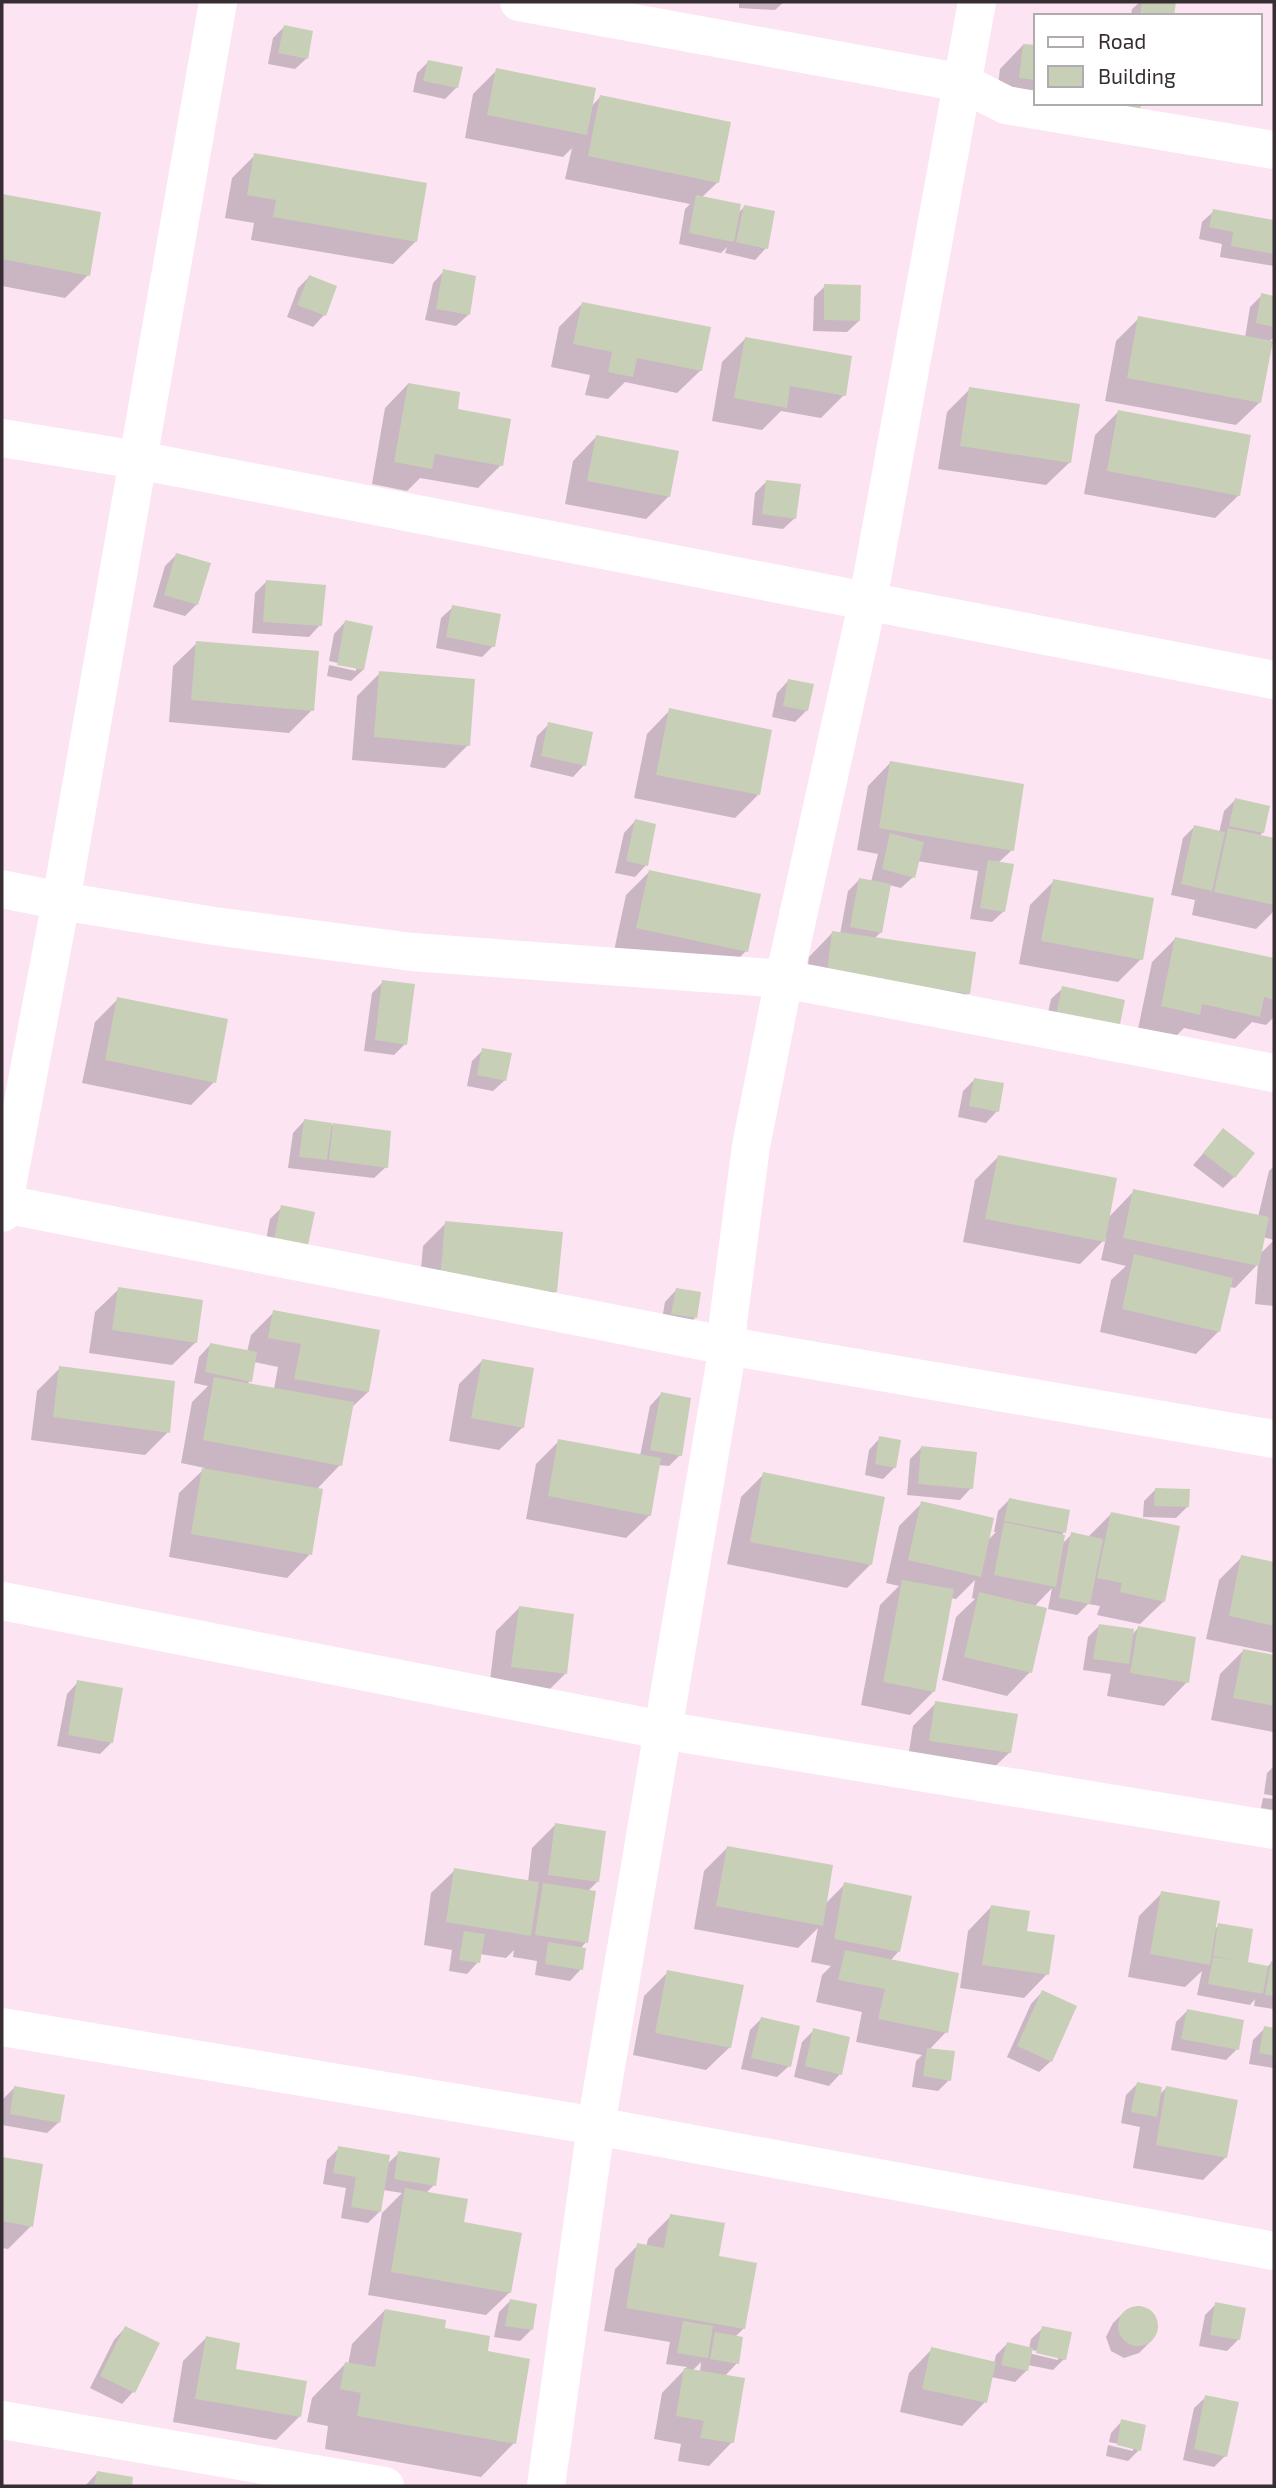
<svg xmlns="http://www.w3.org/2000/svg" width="1276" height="2488" viewBox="0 0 1276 2488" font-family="'Exo 2',sans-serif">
<rect width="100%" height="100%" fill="#fce4f3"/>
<path fill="#0003" fill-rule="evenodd" d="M 739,2 L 784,2 L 775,10 L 739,8 Z
M 1140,2 L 1174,3 L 1172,16 L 1131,16 L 1132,9 Z
M 284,27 L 307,58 L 295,69 L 268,64 L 273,38 Z
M 1023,45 L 1036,47 L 1036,103 L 996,101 L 1000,69 Z
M 428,62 L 457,87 L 445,99 L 413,92 L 417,73 Z
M 497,70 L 591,107 L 600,97 L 718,182 L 701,198 L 738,213 L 744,207 L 766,248 L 755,260 L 725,253 L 727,247 L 721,253 L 679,244 L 685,209 L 690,204 L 565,179 L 572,148 L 563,157 L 465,138 L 473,94 Z
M 255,155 L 416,241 L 393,264 L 251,240 L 254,223 L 225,218 L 232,178 Z
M 2,196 L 99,214 L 88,275 L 65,298 L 2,286 Z
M 1214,211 L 1274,222 L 1274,266 L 1220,257 L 1222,244 L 1199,239 L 1202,222 Z
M 444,271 L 468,315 L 456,326 L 425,320 L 433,283 Z
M 309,277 L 335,287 L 324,315 L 313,327 L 287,317 L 298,288 Z
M 825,286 L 859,321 L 847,332 L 813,331 L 814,297 Z
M 1262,295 L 1274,298 L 1274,337 L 1269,342 L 1260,402 L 1236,425 L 1105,401 L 1116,341 L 1139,318 L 1245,338 L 1250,307 Z
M 582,304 L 701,370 L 677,393 L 625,382 L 608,399 L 585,395 L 590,375 L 551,367 L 559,327 Z
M 745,339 L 844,395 L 821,418 L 781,411 L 762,430 L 712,421 L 722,362 Z
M 408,384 L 456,411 L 501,465 L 478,488 L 420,478 L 407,491 L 372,484 L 385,408 Z
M 970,389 L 1070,462 L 1046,485 L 938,469 L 947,412 Z
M 1118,412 L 1239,495 L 1215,518 L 1084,494 L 1095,435 Z
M 596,437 L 669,496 L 646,519 L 565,504 L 573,461 Z
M 767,481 L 795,518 L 783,529 L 752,525 L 755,493 Z
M 176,555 L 197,604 L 185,616 L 153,607 L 165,566 Z
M 266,582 L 320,625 L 309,637 L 252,633 L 255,593 Z
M 453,607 L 493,646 L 482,657 L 436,648 L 441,618 Z
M 345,622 L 363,670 L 351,681 L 327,676 L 329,665 L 356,671 L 356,667 L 329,661 L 334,634 Z
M 197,643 L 312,710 L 289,733 L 169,722 L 173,666 Z
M 380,673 L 468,745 L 445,768 L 352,760 L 357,696 Z
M 788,681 L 807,710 L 795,722 L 772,717 L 777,693 Z
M 670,710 L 758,795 L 735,818 L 634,798 L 647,734 Z
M 549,724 L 584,765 L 573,777 L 530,767 L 537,736 Z
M 891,762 L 1012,850 L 998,863 L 1004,911 L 992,922 L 970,919 L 978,871 L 917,861 L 913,877 L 901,888 L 889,885 L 881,932 L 874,939 L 968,993 L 945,1016 L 804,996 L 809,957 L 832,933 L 840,934 L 848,891 L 859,880 L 871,882 L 878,854 L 857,850 L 868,786 Z
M 1235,800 L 1263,832 L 1259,837 L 1274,840 L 1274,911 L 1256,929 L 1192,915 L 1195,900 L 1171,895 L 1183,838 L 1194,827 L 1219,833 L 1224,811 Z
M 635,821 L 646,865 L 635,877 L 615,873 L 624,833 Z
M 649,872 L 746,951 L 723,974 L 614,951 L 626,895 Z
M 1054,881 L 1141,959 L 1118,982 L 1019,964 L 1030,905 Z
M 1175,939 L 1274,960 L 1274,1017 L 1266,1025 L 1252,1022 L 1235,1039 L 1184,1028 L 1175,1037 L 1138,1029 L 1152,962 Z
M 383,982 L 405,1044 L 394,1055 L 364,1051 L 372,993 Z
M 1063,988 L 1123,1001 L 1044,1031 L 1051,999 Z
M 118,999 L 214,1082 L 191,1105 L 82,1083 L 95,1022 Z
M 483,1050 L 505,1080 L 493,1091 L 467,1086 L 472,1061 Z
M 974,1080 L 997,1111 L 986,1123 L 958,1117 L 963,1091 Z
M 304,1121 L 389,1132 L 386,1167 L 374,1178 L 288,1168 L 293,1133 Z
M 1223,1131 L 1234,1177 L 1223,1188 L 1193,1165 Z
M 998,1157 L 1108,1218 L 1134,1191 L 1258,1217 L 1269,1171 L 1274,1166 L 1274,1306 L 1255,1304 L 1258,1264 L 1235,1288 L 1230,1287 L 1219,1331 L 1196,1354 L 1100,1332 L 1111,1280 L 1126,1266 L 1101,1260 L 1106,1238 L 1080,1264 L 963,1242 L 975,1180 ZM 1263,1237 L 1274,1240 L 1260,1254 Z
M 282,1207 L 313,1213 L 264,1250 L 270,1219 Z
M 446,1223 L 556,1291 L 532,1314 L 418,1304 L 423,1246 Z
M 119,1289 L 196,1342 L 172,1365 L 89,1353 L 95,1312 Z
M 676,1290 L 695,1318 L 684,1329 L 661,1325 L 665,1302 Z
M 274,1312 L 368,1392 L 351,1408 L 340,1465 L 316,1490 L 310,1554 L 287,1578 L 169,1557 L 179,1493 L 205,1468 L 181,1463 L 192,1402 L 208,1386 L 194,1383 L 199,1357 L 210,1345 L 247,1352 L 251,1335 ZM 254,1362 L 278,1367 L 274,1389 L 247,1384 L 250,1381 Z
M 482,1361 L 523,1427 L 499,1450 L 449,1441 L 459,1384 Z
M 60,1368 L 168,1432 L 145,1455 L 31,1440 L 37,1391 Z
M 661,1394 L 680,1455 L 669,1466 L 658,1465 L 650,1515 L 626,1538 L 526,1519 L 536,1464 L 559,1441 L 640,1456 L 650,1406 Z
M 880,1438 L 895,1467 L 883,1479 L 865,1475 L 869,1450 Z
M 922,1447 L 971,1488 L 960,1500 L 907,1495 L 910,1459 Z
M 764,1474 L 870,1565 L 847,1588 L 727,1564 L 741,1497 Z
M 1155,1490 L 1188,1506 L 1176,1518 L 1143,1517 L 1144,1501 Z
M 1009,1500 L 1064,1532 L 1061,1536 L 1062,1544 L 1072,1534 L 1088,1537 L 1111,1514 L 1164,1601 L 1140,1624 L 1097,1615 L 1100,1606 L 1088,1604 L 1077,1615 L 1048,1609 L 1052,1588 L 1034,1607 L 1030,1672 L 1007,1696 L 942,1680 L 956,1617 L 975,1599 L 972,1598 L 975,1580 L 956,1599 L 950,1598 L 933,1692 L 910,1715 L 861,1705 L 880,1605 L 899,1586 L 886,1583 L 899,1526 L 922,1503 L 986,1542 L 996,1532 L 994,1532 L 998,1511 Z
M 1242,1557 L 1274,1564 L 1274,1653 L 1206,1639 L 1219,1580 Z
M 519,1608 L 565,1674 L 542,1697 L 489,1689 L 496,1631 Z
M 1100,1625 L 1132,1635 L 1138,1628 L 1187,1682 L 1164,1706 L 1107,1696 L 1111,1674 L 1083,1670 L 1088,1637 Z
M 1243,1651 L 1274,1657 L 1273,1732 L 1211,1720 L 1220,1674 Z
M 78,1682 L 112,1742 L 100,1754 L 57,1746 L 67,1694 Z
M 936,1703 L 1010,1752 L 986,1775 L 907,1764 L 913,1726 Z
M 1274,1766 L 1274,1796 L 1264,1794 L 1267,1773 Z
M 1263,1798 L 1274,1799 L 1274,1810 L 1261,1808 Z
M 555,1825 L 598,1881 L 587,1892 L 586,1942 L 580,1949 L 581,1969 L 570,1981 L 535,1975 L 537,1961 L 513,1957 L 514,1950 L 506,1958 L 480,1954 L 478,1962 L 467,1974 L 449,1971 L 452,1950 L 424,1945 L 431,1893 L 455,1870 L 528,1882 L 532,1848 Z
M 727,1848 L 825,1904 L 845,1884 L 899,1951 L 890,1961 L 946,2032 L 929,2050 L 949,2080 L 938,2091 L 912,2087 L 916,2061 L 922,2055 L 856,2042 L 862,2012 L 816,2002 L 822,1975 L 831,1966 L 811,1962 L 818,1928 L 798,1948 L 694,1929 L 704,1871 Z
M 1162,1893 L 1214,1930 L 1219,1925 L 1246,1964 L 1267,1967 L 1271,1963 L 1274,1963 L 1274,2009 L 1254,2006 L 1255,1999 L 1250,2005 L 1197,1995 L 1202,1971 L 1185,1987 L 1128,1977 L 1139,1916 Z
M 991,1907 L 1025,1932 L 1047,1974 L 1024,1998 L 960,1988 L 968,1931 Z
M 668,1972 L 730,2047 L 706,2070 L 633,2055 L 644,1996 Z
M 1042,1992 L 1051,2061 L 1039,2072 L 1007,2057 L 1031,2004 Z
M 1187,2011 L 1237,2049 L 1226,2060 L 1171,2050 L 1176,2022 Z
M 761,2019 L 789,2066 L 777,2077 L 741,2069 L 750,2030 Z
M 1265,2028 L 1274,2030 L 1273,2068 L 1249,2064 L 1253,2040 Z
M 814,2030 L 840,2074 L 829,2086 L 794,2077 L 802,2042 Z
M 1137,2084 L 1159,2095 L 1166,2088 L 1226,2157 L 1203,2180 L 1133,2168 L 1140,2127 L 1121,2123 L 1126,2095 Z
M 15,2087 L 59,2122 L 47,2133 L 2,2125 L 3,2099 Z
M 339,2148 L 386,2165 L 399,2153 L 434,2185 L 426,2193 L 462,2224 L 510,2292 L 486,2315 L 368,2295 L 382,2213 L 402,2193 L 383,2190 L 379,2212 L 368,2223 L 341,2218 L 346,2188 L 323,2184 L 327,2160 Z
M 2,2159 L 41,2166 L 31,2226 L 8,2249 L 2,2248 Z
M 671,2216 L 717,2258 L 744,2328 L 734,2338 L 737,2363 L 724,2377 L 732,2442 L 709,2466 L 678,2461 L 681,2444 L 654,2439 L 662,2393 L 687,2367 L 666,2364 L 670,2342 L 604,2331 L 615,2269 L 638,2245 L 646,2247 L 648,2239 ZM 701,2362 L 700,2372 L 692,2371 Z
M 510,2301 L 531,2330 L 520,2341 L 494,2337 L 499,2312 Z
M 1216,2304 L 1238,2340 L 1227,2351 L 1199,2346 L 1205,2315 Z
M 1140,2306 L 1153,2313 L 1158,2327 L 1151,2341 L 1139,2353 L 1124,2358 L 1111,2351 L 1106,2337 L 1113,2323 L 1125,2311 Z
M 385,2310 L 443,2329 L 486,2353 L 514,2443 L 481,2477 L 325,2449 L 328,2426 L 307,2422 L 312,2398 L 345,2364 L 348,2365 L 352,2344 Z
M 125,2328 L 157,2344 L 133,2392 L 122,2404 L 90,2388 L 114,2340 Z
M 1043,2328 L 1064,2359 L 1053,2370 L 1028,2365 L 1027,2370 L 1015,2382 L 991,2377 L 985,2402 L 962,2426 L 900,2412 L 909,2373 L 932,2349 L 994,2363 L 996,2355 L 1007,2344 L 1029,2349 L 1031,2339 ZM 1028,2349 L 1058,2356 L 1058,2360 L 1028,2353 Z
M 206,2338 L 234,2371 L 304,2383 L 299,2417 L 276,2440 L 173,2422 L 183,2361 Z
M 1206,2397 L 1225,2456 L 1214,2467 L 1183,2460 L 1194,2408 Z
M 1122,2421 L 1139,2450 L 1128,2461 L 1106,2456 L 1108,2445 L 1133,2451 L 1133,2447 L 1109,2442 L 1111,2433 Z
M 97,2473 L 131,2478 L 130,2486 L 85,2486 Z"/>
<path fill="#c7cfb7" d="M 1142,2 L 1176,2 L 1174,16 L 1140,16 Z
M 284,25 L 313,31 L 308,59 L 278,53 Z
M 1023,44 L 1036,45 L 1036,80 L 1019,78 Z
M 428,60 L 463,67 L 458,88 L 423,81 Z
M 496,68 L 596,88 L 587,135 L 487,115 Z
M 600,95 L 731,122 L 719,183 L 588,156 Z
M 1080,103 L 1141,103 L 1140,113 Z
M 254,153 L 427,183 L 417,242 L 273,217 L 276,200 L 247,195 Z
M 2,194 L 101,212 L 90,276 L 2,259 Z
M 696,195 L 741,204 L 734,242 L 689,233 Z
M 744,205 L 775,211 L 768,249 L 736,242 Z
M 1213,209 L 1274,220 L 1274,254 L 1231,246 L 1233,232 L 1209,227 Z
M 443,269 L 476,276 L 470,315 L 436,309 Z
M 309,275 L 337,286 L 326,316 L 297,305 Z
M 824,284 L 861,285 L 860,321 L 824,320 Z
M 1261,293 L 1274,296 L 1274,327 L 1256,323 Z
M 582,302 L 711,327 L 702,371 L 637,358 L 633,377 L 608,372 L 612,352 L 573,344 Z
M 1138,316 L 1273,341 L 1261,403 L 1127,378 Z
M 745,337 L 852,356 L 846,396 L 790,386 L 787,408 L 734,398 Z
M 408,383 L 460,392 L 458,409 L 511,419 L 503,466 L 435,454 L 432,469 L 394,462 Z
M 969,387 L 1080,404 L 1071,463 L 960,446 Z
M 1118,410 L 1251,435 L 1240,496 L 1107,471 Z
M 596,435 L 679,451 L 670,497 L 587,481 Z
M 766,480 L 801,484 L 796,519 L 762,514 Z
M 176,553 L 211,563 L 198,605 L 164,595 Z
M 266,580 L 326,585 L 322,626 L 263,622 Z
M 452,605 L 501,614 L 495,647 L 446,637 Z
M 345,620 L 373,626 L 364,670 L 337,665 Z
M 196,641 L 319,651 L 314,711 L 191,700 Z
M 379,671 L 475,679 L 470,746 L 374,737 Z
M 788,679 L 814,684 L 808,711 L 783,706 Z
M 669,708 L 772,730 L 760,795 L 656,775 Z
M 548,722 L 593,732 L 586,766 L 541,756 Z
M 890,761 L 1024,784 L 1014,851 L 879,828 Z
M 1235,798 L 1270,806 L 1264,833 L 1229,826 Z
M 635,819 L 656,824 L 648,866 L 626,861 Z
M 1194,825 L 1225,832 L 1212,891 L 1181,884 Z
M 1228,828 L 1274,838 L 1274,905 L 1214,892 Z
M 890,833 L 924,842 L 915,878 L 882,869 Z
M 988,860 L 1014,864 L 1005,912 L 980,908 Z
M 649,870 L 761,894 L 748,952 L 636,928 Z
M 859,878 L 891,884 L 882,933 L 850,927 Z
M 1053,879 L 1154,898 L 1143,960 L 1041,941 Z
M 832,931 L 976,952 L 970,994 L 827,973 Z
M 1175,937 L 1274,958 L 1274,1000 L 1264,997 L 1260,1017 L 1202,1004 L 1200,1015 L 1161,1006 Z
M 382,980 L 415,984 L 407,1045 L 375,1040 Z
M 1062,986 L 1125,1000 L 1118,1034 L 1055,1020 Z
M 117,997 L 228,1019 L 216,1083 L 105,1060 Z
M 482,1048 L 512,1053 L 506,1081 L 477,1075 Z
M 974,1078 L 1004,1083 L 999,1112 L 969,1106 Z
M 304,1119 L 332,1123 L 327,1160 L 299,1157 Z
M 333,1123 L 391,1131 L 388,1168 L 329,1160 Z
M 1223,1128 L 1255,1153 L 1235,1178 L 1203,1153 Z
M 998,1155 L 1117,1178 L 1105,1242 L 985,1219 Z
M 1133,1189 L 1269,1217 L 1259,1266 L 1123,1238 Z
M 281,1205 L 315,1212 L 308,1245 L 274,1239 Z
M 445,1221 L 563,1232 L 557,1292 L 440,1281 Z
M 1134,1254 L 1233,1278 L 1220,1332 L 1122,1309 Z
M 118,1287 L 203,1300 L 197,1343 L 112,1330 Z
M 676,1288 L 701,1292 L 697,1318 L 671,1314 Z
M 273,1310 L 380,1330 L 369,1392 L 294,1379 L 301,1344 L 268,1338 Z
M 210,1343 L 257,1352 L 252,1382 L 205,1372 Z
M 482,1359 L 534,1368 L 524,1428 L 471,1418 Z
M 59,1366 L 175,1381 L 170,1433 L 53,1417 Z
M 214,1377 L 354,1402 L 342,1466 L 203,1440 Z
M 661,1392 L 691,1398 L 682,1456 L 650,1450 Z
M 879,1436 L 901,1440 L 896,1468 L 875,1464 Z
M 558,1439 L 661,1458 L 651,1516 L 548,1496 Z
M 921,1446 L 977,1452 L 973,1489 L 918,1484 Z
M 202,1468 L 323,1489 L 312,1555 L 191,1534 Z
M 763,1472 L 885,1497 L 872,1565 L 750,1542 Z
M 1155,1488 L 1190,1489 L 1189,1507 L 1154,1506 Z
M 1009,1498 L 1070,1510 L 1066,1533 L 1004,1521 Z
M 921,1501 L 994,1518 L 981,1577 L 908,1560 Z
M 1111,1512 L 1180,1526 L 1165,1602 L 1120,1592 L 1122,1583 L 1097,1578 Z
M 1004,1522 L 1065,1535 L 1056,1587 L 994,1575 Z
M 1071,1532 L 1103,1539 L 1090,1604 L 1059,1598 Z
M 1241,1555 L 1274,1562 L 1274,1626 L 1229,1616 Z
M 902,1580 L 954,1589 L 935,1692 L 883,1682 Z
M 979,1592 L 1047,1608 L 1032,1673 L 964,1657 Z
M 519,1606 L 574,1614 L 567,1674 L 511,1667 Z
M 1099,1624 L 1134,1629 L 1129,1664 L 1093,1659 Z
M 1138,1626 L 1196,1637 L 1189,1683 L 1130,1673 Z
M 1243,1649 L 1274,1655 L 1274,1706 L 1233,1698 Z
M 77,1680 L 123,1688 L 113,1743 L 68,1735 Z
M 935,1701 L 1018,1714 L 1011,1753 L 929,1741 Z
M 555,1823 L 606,1831 L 599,1882 L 548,1875 Z
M 727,1846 L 833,1865 L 823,1926 L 716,1906 Z
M 454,1868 L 539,1882 L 531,1936 L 446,1922 Z
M 844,1882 L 912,1896 L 900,1952 L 834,1939 Z
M 543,1883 L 596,1891 L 588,1943 L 535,1935 Z
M 1161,1891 L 1220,1901 L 1210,1965 L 1150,1954 Z
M 991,1905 L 1030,1911 L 1027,1931 L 1055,1935 L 1049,1975 L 982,1965 Z
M 1218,1923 L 1253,1929 L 1248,1962 L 1268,1966 L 1263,1994 L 1208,1984 L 1213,1957 L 1240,1961 L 1213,1956 Z
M 464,1931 L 485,1934 L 480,1963 L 459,1960 Z
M 548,1942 L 586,1948 L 583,1970 L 545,1964 Z
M 845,1950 L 959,1973 L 948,2033 L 878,2019 L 885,1989 L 838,1980 Z
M 1271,1961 L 1274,1962 L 1274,1996 L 1265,1995 Z
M 667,1970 L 744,1985 L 731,2048 L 655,2033 Z
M 1042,1990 L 1077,2006 L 1052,2062 L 1017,2046 Z
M 1187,2009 L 1244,2020 L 1239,2050 L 1181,2039 Z
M 761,2017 L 800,2026 L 791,2067 L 751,2058 Z
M 1264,2026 L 1274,2028 L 1274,2056 L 1259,2053 Z
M 813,2028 L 850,2037 L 842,2075 L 805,2066 Z
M 927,2048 L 955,2051 L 951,2081 L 923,2076 Z
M 1137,2082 L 1162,2087 L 1157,2117 L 1131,2112 Z
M 14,2086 L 65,2095 L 60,2123 L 10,2114 Z
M 1166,2086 L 1238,2100 L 1227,2158 L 1156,2145 Z
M 338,2146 L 390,2155 L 381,2212 L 351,2207 L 356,2177 L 333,2173 Z
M 398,2151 L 440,2158 L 436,2186 L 394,2179 Z
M 2,2157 L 43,2164 L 33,2227 L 2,2221 Z
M 405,2188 L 468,2199 L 464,2222 L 522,2233 L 511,2293 L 391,2272 Z
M 670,2214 L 725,2223 L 719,2256 L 757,2263 L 745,2329 L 626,2308 L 637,2243 L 664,2248 Z
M 510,2299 L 537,2304 L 533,2330 L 505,2326 Z
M 1215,2302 L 1246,2308 L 1240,2340 L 1210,2335 Z
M1118 2326a20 20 0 1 1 40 0a20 20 0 1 1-40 0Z
M 385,2309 L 446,2320 L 445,2328 L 490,2336 L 488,2351 L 530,2359 L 516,2444 L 357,2416 L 361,2393 L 340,2389 L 345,2362 L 375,2367 Z
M 683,2321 L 713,2326 L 708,2358 L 677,2353 Z
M 125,2326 L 160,2343 L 135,2393 L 100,2376 Z
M 1042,2326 L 1072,2332 L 1066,2360 L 1036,2353 Z
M 715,2332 L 743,2337 L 739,2364 L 710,2359 Z
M 206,2336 L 240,2343 L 236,2369 L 307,2381 L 301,2417 L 195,2399 Z
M 1007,2342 L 1033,2348 L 1028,2371 L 1001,2365 Z
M 931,2347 L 996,2362 L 987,2403 L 922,2389 Z
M 684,2368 L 745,2378 L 734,2443 L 700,2438 L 704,2421 L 676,2416 Z
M 1205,2395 L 1239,2402 L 1227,2457 L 1194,2449 Z
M 1121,2419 L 1146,2425 L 1141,2451 L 1117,2445 Z
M 97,2471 L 133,2477 L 132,2486 L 94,2486 Z"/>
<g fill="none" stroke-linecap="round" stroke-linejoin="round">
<path stroke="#fff" stroke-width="38" d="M 519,2 L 963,83 L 1006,105 L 1274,150
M 2,438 L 138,460 L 1274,680
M 2,889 L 61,901 L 214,926 L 412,952 L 784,979 L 1274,1073
M 4,1204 L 728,1346 L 1274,1439
M 2,1213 L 61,901 L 218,2
M 2,1601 L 662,1730 L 1274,1830
M 2,2027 L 596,2126 L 1274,2251
M 2,2420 L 385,2486
M 546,2486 L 596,2126 L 728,1346 L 728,1322 L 751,1146 L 784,979 L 868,600 L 977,2"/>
</g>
<rect width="1276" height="2488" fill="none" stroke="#372e34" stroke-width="7"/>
<rect x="1034" y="14" width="228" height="91" fill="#ffffff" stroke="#afabae" stroke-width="2"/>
<rect x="1048" y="37" width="35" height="10" fill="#ffffff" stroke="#afabae" stroke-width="2"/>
<text x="1098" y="49" font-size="21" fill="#372e34">Road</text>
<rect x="1048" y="66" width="35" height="21" fill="#c7cfb7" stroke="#afabae" stroke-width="2"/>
<text x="1098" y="84" font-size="21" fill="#372e34">Building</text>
</svg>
